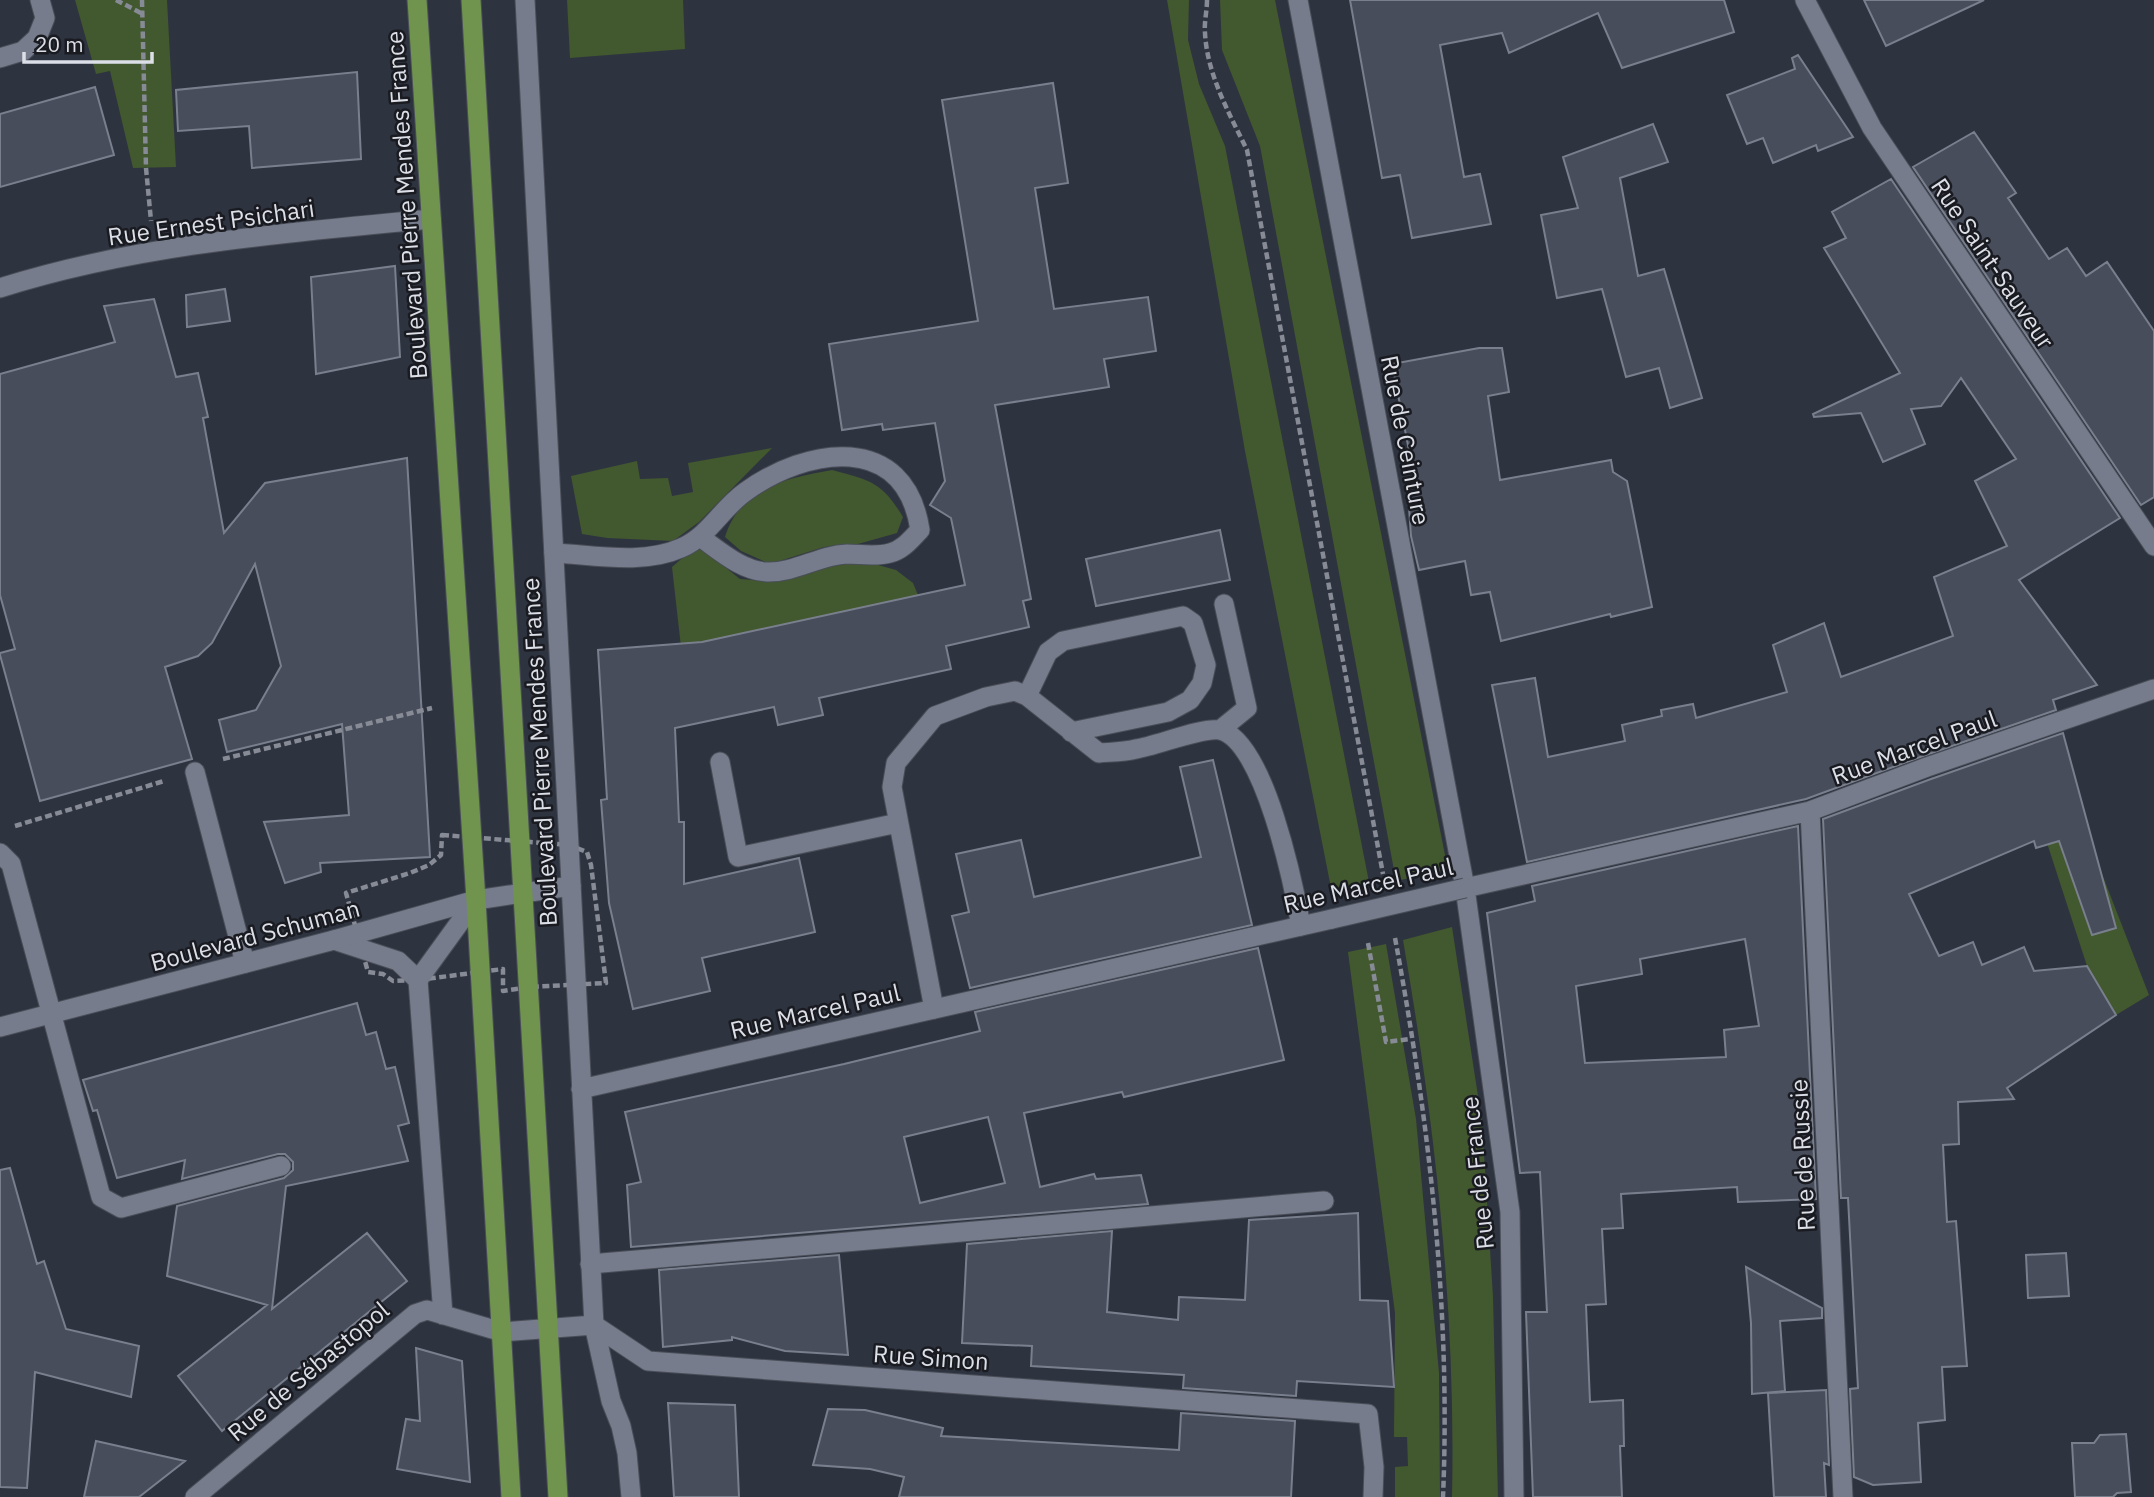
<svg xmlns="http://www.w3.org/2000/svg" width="2154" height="1497" viewBox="0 0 2154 1497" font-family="'IBM Plex Sans',sans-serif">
<rect width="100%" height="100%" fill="#2e3340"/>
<path fill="#42582e" d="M 75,0 L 167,0 L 176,167 L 133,168 L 110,71 L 96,74 Z
M 567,0 L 683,0 L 685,49 L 570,58 Z
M 1167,0 L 1189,0 L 1188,40 L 1199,84 L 1225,146 L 1369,882 L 1332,893 L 1245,451 Z
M 1220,0 L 1275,0 L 1448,870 L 1396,881 L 1260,146 L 1222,50 Z
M 772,448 L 699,522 L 673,541 L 607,538 L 582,534 L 571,476 L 637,461 L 640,479 L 668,478 L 672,496 L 693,492 L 688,463 Z
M 832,470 C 870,480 882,482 903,517 L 897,533 L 858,544 L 824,547 L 770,564 L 741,551 L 725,537 C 740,488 786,478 832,470 Z
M 702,549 L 740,579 L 776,582 L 827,565 L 864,561 L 896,570 L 913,583 L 918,595 L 681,647 L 672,567 L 688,553 Z
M 2058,839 L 2075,886 L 2102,874 L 2149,995 L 2116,1015 L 2087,966 L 2047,843 Z
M 1452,927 L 1482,1122 L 1493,1297 L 1498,1497 L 1452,1497 C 1456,1310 1435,1124 1403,940 Z
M 1386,944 L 1416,1119 L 1439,1373 L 1440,1497 L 1395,1497 L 1395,1467 L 1408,1466 L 1407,1437 L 1394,1437 L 1395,1313 L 1348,952 Z"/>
<path fill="#484d5b" stroke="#797f8d" stroke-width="2" fill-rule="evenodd" d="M 1350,0 L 1724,0 L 1734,32 L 1622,68 L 1598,13 L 1509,53 L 1502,33 L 1440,45 L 1464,177 L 1480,174 L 1491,224 L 1412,238 L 1400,175 L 1382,178 Z
M 1864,0 L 1984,0 L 1886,46 Z
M 1798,55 L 1853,137 L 1818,151 L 1816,145 L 1773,163 L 1763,138 L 1747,144 L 1727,95 L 1795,69 L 1792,58 Z
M 357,72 L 361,159 L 252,168 L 249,126 L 178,131 L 176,90 Z
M 1053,83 L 1068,183 L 1035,188 L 1054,309 L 1148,297 L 1156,351 L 1104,359 L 1109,387 L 995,405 L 1031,599 L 1023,601 L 1029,627 L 946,646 L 951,669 L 819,698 L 823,715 L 778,725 L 774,707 L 675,728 L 679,822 L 684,822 L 684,884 L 799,858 L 815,932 L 702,958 L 710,991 L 633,1009 L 609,903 L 601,800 L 607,799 L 598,650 L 702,642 L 965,585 L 951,518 L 930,505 L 945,481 L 935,423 L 883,430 L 882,424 L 842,430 L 829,344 L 978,321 L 942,100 Z
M 95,87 L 114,155 L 0,187 L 0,114 Z
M 1653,124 L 1668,162 L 1620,178 L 1638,276 L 1664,269 L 1702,398 L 1670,408 L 1659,368 L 1626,377 L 1602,289 L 1557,298 L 1541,215 L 1578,208 L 1563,157 Z
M 1974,132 L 2016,193 L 2008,198 L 2049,259 L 2067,248 L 2086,276 L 2107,262 L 2154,331 L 2154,497 L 2141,505 L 1913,167 Z
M 1891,179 L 2120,518 L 2019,580 L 2097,685 L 2053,700 L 2056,710 L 1923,756 L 1806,799 L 1527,862 L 1492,685 L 1535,678 L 1548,757 L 1625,741 L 1622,725 L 1662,716 L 1661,710 L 1693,704 L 1696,718 L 1787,692 L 1773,645 L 1824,623 L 1841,677 L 1953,636 L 1934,577 L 2007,546 L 1975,481 L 2016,459 L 1961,378 L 1941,406 L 1911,409 L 1925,444 L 1883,462 L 1861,413 L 1814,417 L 1813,414 L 1900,373 L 1824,248 L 1846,238 L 1832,212 Z
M 395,266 L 400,357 L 316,374 L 311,277 Z
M 225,289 L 230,321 L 187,327 L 186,295 Z
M 154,299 L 176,377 L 198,373 L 208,417 L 203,418 L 224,533 L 265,483 L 407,458 L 430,857 L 320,863 L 321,872 L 285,883 L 264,822 L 349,815 L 342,724 L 227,752 L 219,720 L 256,710 L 281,666 L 255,564 L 212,643 L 198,656 L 165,667 L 192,759 L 40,801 L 0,655 L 0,653 L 15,649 L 0,595 L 0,374 L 115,342 L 104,306 Z
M 1479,348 L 1502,348 L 1509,392 L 1488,396 L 1500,480 L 1611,460 L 1613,472 L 1627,481 L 1652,607 L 1611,617 L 1610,614 L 1501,641 L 1490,592 L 1471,595 L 1465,561 L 1419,570 L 1411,536 L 1408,493 L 1417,491 L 1392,364 Z
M 1220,530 L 1230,580 L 1096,606 L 1086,559 Z
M 2063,733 L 2116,928 L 2092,935 L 2059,841 L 2036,848 L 2034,841 L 1909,894 L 1939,956 L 1973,942 L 1982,965 L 2024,947 L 2034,971 L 2087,966 L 2116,1015 L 2007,1088 L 2014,1099 L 1958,1102 L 1959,1144 L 1943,1145 L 1947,1222 L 1956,1221 L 1967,1366 L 1942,1367 L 1945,1420 L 1918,1423 L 1921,1482 L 1873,1485 L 1854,1477 L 1850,1389 L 1858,1388 L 1848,1198 L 1841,1198 L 1823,819 L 1931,779 Z
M 1213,760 L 1252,925 L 970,988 L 952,916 L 969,912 L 956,854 L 1021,840 L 1034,897 L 1201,857 L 1180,767 Z
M 1798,826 L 1816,1199 L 1738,1202 L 1737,1187 L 1621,1194 L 1623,1228 L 1602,1229 L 1606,1304 L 1586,1305 L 1590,1402 L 1623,1400 L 1624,1446 L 1620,1446 L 1622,1497 L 1533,1497 L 1526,1312 L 1547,1312 L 1540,1172 L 1520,1173 L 1487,913 L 1535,901 L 1532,886 ZM 1745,939 L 1759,1026 L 1724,1030 L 1726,1057 L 1585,1063 L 1576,986 L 1642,974 L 1640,959 Z
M 1258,948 L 1284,1060 L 1124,1097 L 1122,1092 L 1024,1113 L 1040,1187 L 1094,1174 L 1096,1179 L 1141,1175 L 1148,1204 L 631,1247 L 627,1185 L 641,1182 L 625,1112 L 844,1064 L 980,1031 L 975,1012 ZM 988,1117 L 1005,1183 L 920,1203 L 904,1137 Z
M 357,1003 L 366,1035 L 376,1032 L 386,1069 L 395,1067 L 409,1123 L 398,1126 L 408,1161 L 286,1186 L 272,1309 L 367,1233 L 407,1281 L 222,1431 L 178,1376 L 267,1305 L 167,1276 L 177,1206 L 284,1178 L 293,1170 L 293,1162 L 285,1154 L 278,1154 L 182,1179 L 185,1160 L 117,1178 L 97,1110 L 93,1111 L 83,1080 Z
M 10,1168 L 37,1264 L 44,1261 L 66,1329 L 139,1346 L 131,1397 L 35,1372 L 27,1488 L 0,1487 L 0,1170 Z
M 1358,1213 L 1360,1300 L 1388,1301 L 1394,1387 L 1297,1381 L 1296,1396 L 1183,1388 L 1184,1375 L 1031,1366 L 1032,1346 L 962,1343 L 967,1244 L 1112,1231 L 1107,1312 L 1178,1320 L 1179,1297 L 1245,1300 L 1249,1220 Z
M 2066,1253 L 2069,1296 L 2028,1298 L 2026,1255 Z
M 839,1255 L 848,1355 L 785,1351 L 732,1337 L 732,1340 L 663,1347 L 659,1270 Z
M 1746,1267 L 1822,1308 L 1822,1318 L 1780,1321 L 1785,1391 L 1752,1394 L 1751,1323 Z
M 416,1348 L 462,1361 L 470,1482 L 397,1469 L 406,1419 L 420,1421 Z
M 1826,1390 L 1829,1465 L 1824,1463 L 1826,1497 L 1774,1497 L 1768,1393 Z
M 668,1403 L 735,1405 L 739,1497 L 674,1497 Z
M 828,1409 L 865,1410 L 943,1428 L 941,1436 L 1179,1450 L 1181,1413 L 1295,1421 L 1291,1497 L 899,1497 L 904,1477 L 870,1469 L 813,1465 Z
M 2126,1434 L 2131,1492 L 2117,1493 L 2113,1497 L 2075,1497 L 2072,1443 L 2094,1443 L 2100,1435 Z
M 96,1441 L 185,1461 L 139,1497 L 84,1497 Z"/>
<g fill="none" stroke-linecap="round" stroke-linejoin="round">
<defs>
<path id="service" d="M 554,553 C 594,555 643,565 681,548 C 709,536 721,509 745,492 C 807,447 905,431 920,530 C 911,539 903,550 890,553 C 876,557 861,554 847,554 C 819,555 795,573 767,572 C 742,571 720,551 700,537
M 1027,696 L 1048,652 L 1063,641 L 1183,616 L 1193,623 L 1206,665 L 1202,683 L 1190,700 L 1168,712 L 1071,732
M 1220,730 L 1247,708 L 1224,604
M 720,762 L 738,857 L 898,823
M 195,772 L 245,963
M 523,893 L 571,886
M 334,940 L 398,961 L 418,980 L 476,900
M 934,1009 L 892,787 L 896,763 L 935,716 L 986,697 L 1015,691 L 1027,696 L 1099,753 C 1111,752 1124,752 1136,749 C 1156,746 1202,727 1219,730 C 1264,738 1294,887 1301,926
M 590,1264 L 1324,1201"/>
<path id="minor" d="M 525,0 L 594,1325 L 611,1401 L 621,1426 L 627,1453 L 631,1497
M 1298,0 L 1465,888 L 1510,1212 L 1514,1497
M 0,58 L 23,51 L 37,38 L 45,18 L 40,0
M 0,288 C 139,244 286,233 431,219
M 1810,811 L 1843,1497
M 0,853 L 11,864 L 101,1197 L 121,1208 L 281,1166
M 1465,888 L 1810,811 L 1927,767 L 2154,689
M 418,980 L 443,1315
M 581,1089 L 1332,919
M 195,1497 L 415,1314 L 427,1310 L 502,1332 L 594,1325 L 648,1361 L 1368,1414 L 1374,1467 L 1373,1497"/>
<path id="tertiary" d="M 1805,0 L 1872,128 L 2154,546
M 0,1027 L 334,940 L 476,900 L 523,893"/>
<path id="primary" d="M 417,0 L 476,900 L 511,1497
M 471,0 L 558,1497"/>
</defs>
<use href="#service" stroke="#494e58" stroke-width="21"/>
<use href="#minor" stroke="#494e58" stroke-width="21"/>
<use href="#tertiary" stroke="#494e58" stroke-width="21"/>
<use href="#primary" stroke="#494e58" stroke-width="21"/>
<path stroke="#878b96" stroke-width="4.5" stroke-dasharray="7 3.5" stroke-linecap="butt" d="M 116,0 L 143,14
M 142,0 L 146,168 L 151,221
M 1207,0 C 1207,11 1204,22 1205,33 C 1207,74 1229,113 1247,150 L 1383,874
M 223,759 L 432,708
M 15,826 L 164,781
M 442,835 L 569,845 L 587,852 L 591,865 L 606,983 L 529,987 L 503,991 L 503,969 L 418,980 L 393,981 L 383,974 L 368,972 L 346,893 L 410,873 L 429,865 L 441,855 Z
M 1395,938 C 1429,1121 1451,1310 1443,1497
M 1368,943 L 1386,1042 L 1410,1039"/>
<use href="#service" stroke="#767c8b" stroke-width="19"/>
<use href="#minor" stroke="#767c8b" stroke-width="19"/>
<use href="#tertiary" stroke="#767c8b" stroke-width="19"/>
<use href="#primary" stroke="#70944d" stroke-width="19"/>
<defs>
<path id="minor-bridge" d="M 1332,919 L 1465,888"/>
</defs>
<use href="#minor-bridge" stroke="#494e58" stroke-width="21" stroke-linecap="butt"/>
<use href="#minor-bridge" stroke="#767c8b" stroke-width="19"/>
</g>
<g text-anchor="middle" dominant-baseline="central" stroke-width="5" stroke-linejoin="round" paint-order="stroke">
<g font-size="24" fill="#dcdfe7" stroke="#191b21">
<text transform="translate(406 205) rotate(-94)">Boulevard Pierre Mendes France</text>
<text transform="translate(211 222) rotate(-8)">Rue Ernest Psichari</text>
<text transform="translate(1993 263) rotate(56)">Rue Saint-Sauveur</text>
<text transform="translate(1406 440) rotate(79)">Rue de Ceinture</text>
<text transform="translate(1914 747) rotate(-20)">Rue Marcel Paul</text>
<text transform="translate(539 752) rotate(-93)">Boulevard Pierre Mendes France</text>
<text transform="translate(1368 885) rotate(-13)">Rue Marcel Paul</text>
<text transform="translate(255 935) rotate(-15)">Boulevard Schuman</text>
<text transform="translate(815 1011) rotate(-13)">Rue Marcel Paul</text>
<text transform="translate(1802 1155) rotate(-93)">Rue de Russie</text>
<text transform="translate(1477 1173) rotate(-96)">Rue de France</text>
<text transform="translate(931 1357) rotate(4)">Rue Simon</text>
<text transform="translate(308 1371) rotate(-40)">Rue de Sébastopol</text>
</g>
</g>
<path d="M24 52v10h128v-10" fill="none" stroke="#dcdfe7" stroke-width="3.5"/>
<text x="35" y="52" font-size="21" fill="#dcdfe7" stroke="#191b21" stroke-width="5" paint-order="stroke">20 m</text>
</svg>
